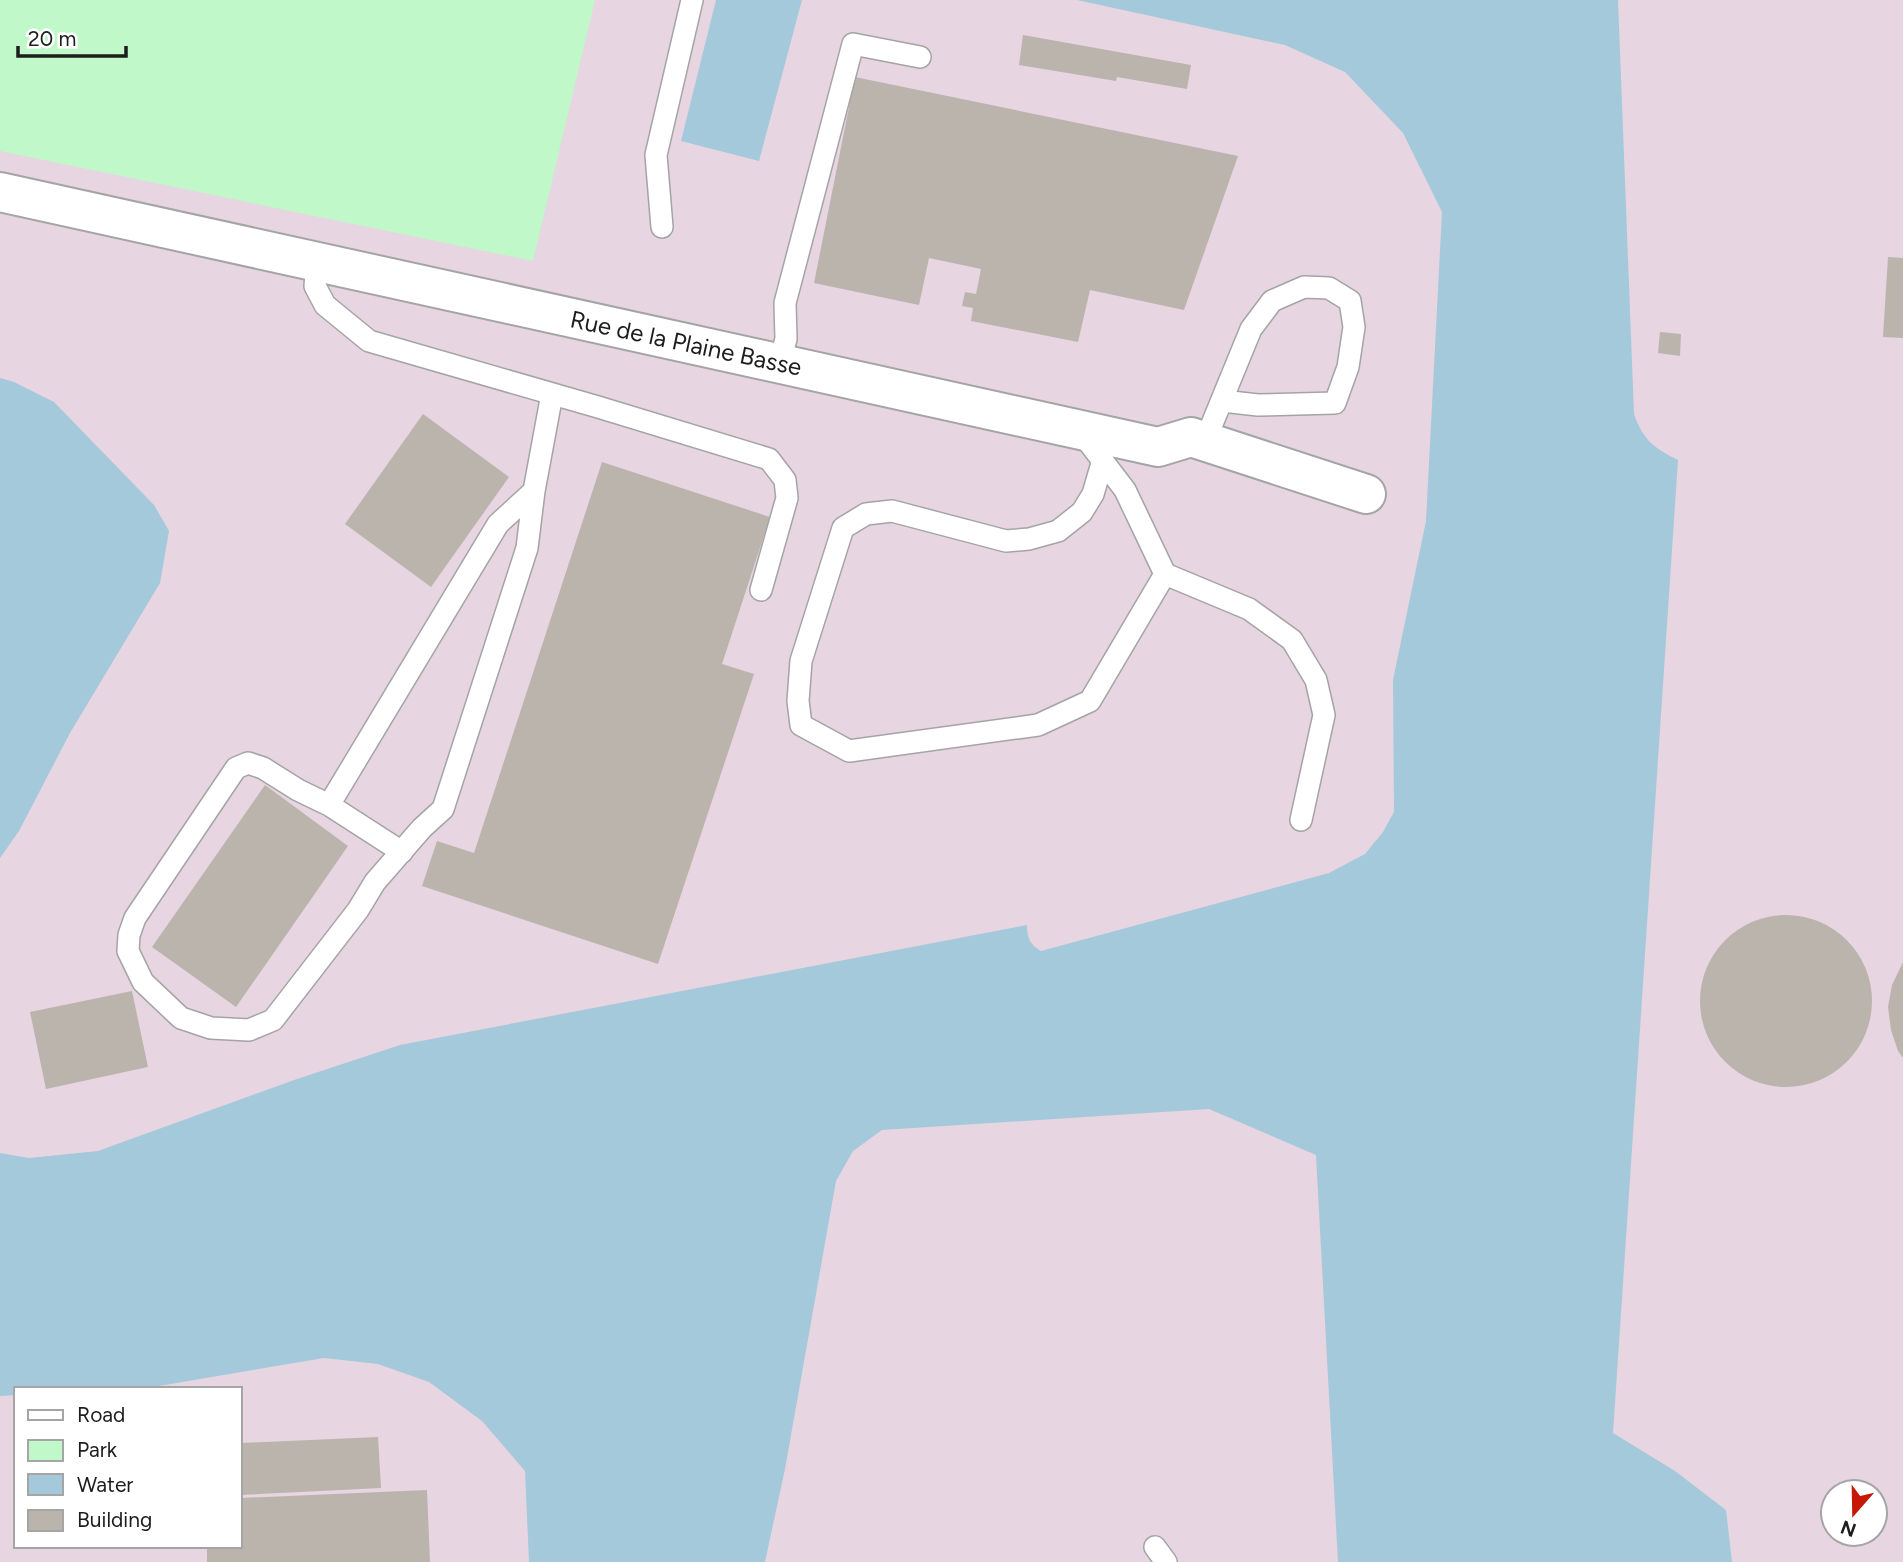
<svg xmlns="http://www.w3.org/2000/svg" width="1903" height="1562" viewBox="0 0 1903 1562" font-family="Figtree,sans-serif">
<rect width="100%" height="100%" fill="#eeece3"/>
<path fill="#e7d5e2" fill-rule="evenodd" d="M 0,0 L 1903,0 L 1903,1562 L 0,1562 ZM 16,1389 L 240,1389 L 240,1546 L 16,1546 ZM 1833,1492 L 1875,1492 L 1875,1534 L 1833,1534 Z"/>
<path fill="#c0f8ca" d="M 0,0 L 595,0 L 533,261 L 0,151 Z"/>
<path fill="#a4c9db" d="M 716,0 L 802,0 L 759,161 L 681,141 Z
M 1077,0 L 1618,0 L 1634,414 C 1643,440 1654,448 1678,460 L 1613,1433 L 1675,1471 L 1726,1510 L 1732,1562 L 1338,1562 L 1316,1155 L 1209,1109 L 882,1130 L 853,1151 L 836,1181 L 785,1469 L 765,1562 L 529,1562 L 525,1471 L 482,1421 L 429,1382 L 378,1364 L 324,1358 L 153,1387 L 16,1389 L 16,1395 L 0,1396 L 0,1153 L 29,1158 L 98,1151 L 297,1079 L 400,1045 L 1027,925 C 1027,938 1030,945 1041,951 L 1329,873 L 1365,854 L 1383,832 L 1394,812 L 1393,680 L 1426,521 L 1442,212 L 1403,133 L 1345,72 L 1285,45 Z
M 0,378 L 14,382 L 54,402 L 154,505 L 169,531 L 160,583 L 70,733 L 19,831 L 0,858 Z"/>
<path fill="#bbb4ac" d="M 1023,35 L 1191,65 L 1187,89 L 1117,77 L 1116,81 L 1019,65 Z
M 855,77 L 1238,156 L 1184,310 L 1090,290 L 1078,342 L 971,321 L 973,308 L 962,306 L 965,292 L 976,294 L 981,269 L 929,258 L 919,305 L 814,283 Z
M 1888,257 L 1903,258 L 1903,338 L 1883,337 Z
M 1660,332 L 1681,334 L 1680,356 L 1658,353 Z
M 423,414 L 509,477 L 431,587 L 345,524 Z
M 602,462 L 770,517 L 722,664 L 754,674 L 658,964 L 422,886 L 437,841 L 474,853 Z
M 265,785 L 348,846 L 236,1007 L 152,947 Z
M1700 1001a86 86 0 1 1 172 0a86 86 0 1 1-172 0Z
M 1903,962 L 1903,1058 L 1898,1051 L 1891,1030 L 1888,1007 L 1892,985 Z
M 132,991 L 148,1067 L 46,1089 L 30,1012 Z
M 378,1437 L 381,1488 L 240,1495 L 240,1443 Z
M 427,1490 L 430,1562 L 207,1562 L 207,1546 L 240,1546 L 240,1498 Z"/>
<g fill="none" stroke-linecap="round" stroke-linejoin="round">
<defs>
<path id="service" d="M 662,227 L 656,155 L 692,0
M 317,262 L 315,286 L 325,305 L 369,341 L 598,407 L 769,459 L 785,480 L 787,498 L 761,590
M 779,364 L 786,339 L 785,303 L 853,44 L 920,57
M 1080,431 L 1125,490 L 1165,574 L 1090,701 L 1038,725 L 849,751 L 801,725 L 798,701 L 801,661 L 843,528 L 866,514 L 892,511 L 1006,541 L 1029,539 L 1058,531 L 1082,512 L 1093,494 L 1103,460
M 1205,441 L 1251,329 L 1272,301 L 1304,287 L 1329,288 L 1350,301 L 1354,327 L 1348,367 L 1335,403 L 1258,405 L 1222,401
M 1165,574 L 1249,609 L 1292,640 L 1316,680 L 1324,715 L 1301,820
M 329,805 L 298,790 L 263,768 L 248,763 L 236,768 L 135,918 L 129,935 L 128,951 L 143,982 L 181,1018 L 211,1028 L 249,1030 L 273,1020 L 358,910 L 375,882 L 422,828 L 443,809 L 527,548 L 534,491 L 552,394
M 402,852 L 329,805 L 498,524 L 534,491
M 1155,1547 L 1166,1562"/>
<path id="minor" d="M 0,192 L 1158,447 L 1191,437 L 1366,494"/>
</defs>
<use href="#service" stroke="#a4a4a4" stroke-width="24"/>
<use href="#minor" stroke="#a4a4a4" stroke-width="42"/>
<use href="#service" stroke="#fff" stroke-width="21"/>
<use href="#minor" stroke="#fff" stroke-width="38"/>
</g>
<g text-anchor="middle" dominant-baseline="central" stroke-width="5" stroke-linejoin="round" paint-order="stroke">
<g font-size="24" fill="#1d1d1d" stroke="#fff">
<text transform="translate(686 343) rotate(12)">Rue de la Plaine Basse</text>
</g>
</g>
<rect x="14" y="1387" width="228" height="161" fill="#ffffff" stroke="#a5a5a5" stroke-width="2"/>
<rect x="28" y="1410" width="35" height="10" fill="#ffffff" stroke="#a5a5a5" stroke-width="2"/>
<text x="77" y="1422" font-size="21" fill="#1d1d1d">Road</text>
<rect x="28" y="1440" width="35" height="21" fill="#c0f8ca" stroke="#a5a5a5" stroke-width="2"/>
<text x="77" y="1457" font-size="21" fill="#1d1d1d">Park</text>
<rect x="28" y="1474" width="35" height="21" fill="#a4c9db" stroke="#a5a5a5" stroke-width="2"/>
<text x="77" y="1492" font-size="21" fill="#1d1d1d">Water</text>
<rect x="28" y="1510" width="35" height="21" fill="#bbb4ac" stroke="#a5a5a5" stroke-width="2"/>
<text x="77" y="1527" font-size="21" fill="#1d1d1d">Building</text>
<g transform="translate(1854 1513) rotate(200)"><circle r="33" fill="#ffffff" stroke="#a5a5a5" stroke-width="2"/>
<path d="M0-5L12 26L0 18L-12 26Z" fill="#c61804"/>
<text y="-10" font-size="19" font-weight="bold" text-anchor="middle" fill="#1d1d1d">N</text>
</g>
<path d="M18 46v10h108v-10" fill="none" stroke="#1d1d1d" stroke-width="3.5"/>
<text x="28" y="46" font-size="21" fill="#1d1d1d" stroke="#ffffff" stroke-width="5" paint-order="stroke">20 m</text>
</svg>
